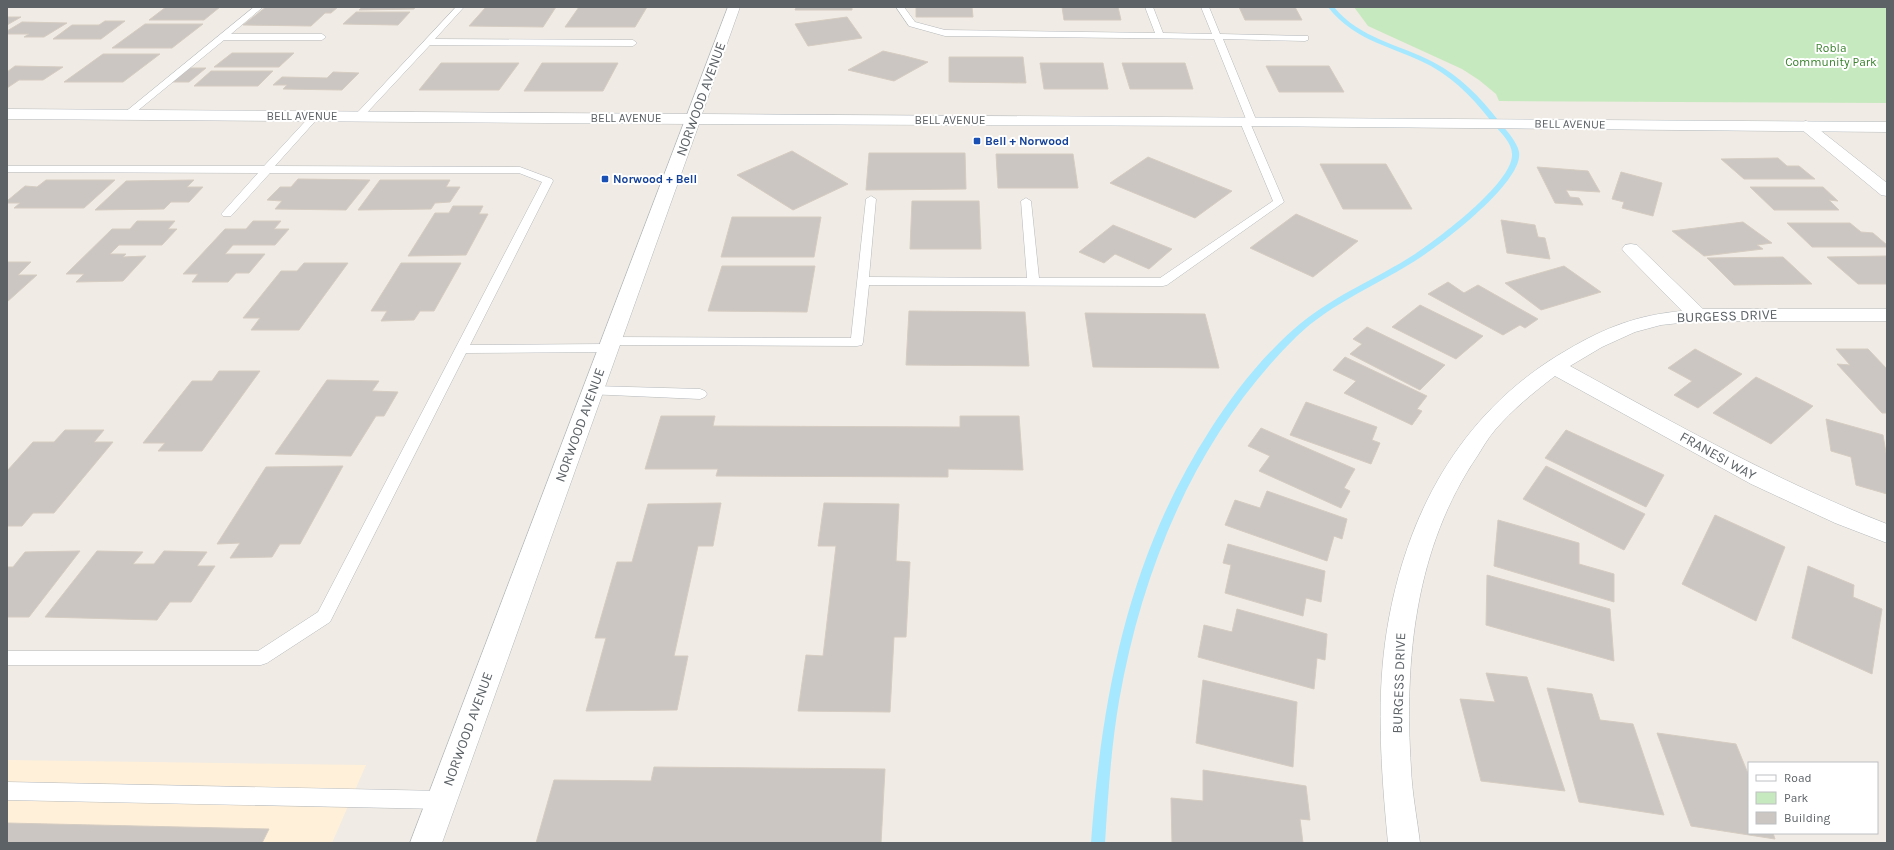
<svg xmlns="http://www.w3.org/2000/svg" width="1894" height="850" viewBox="0 0 1894 850" font-family="Karla,sans-serif">
<rect width="100%" height="100%" fill="#f0ebe4"/>
<path fill="#fff0da" d="M 7,760 L 366,765 L 332,843 L 7,843 Z"/>
<path fill="#c7e9bf" d="M 1354,7 L 1887,7 L 1887,103 L 1499,101 L 1496,94 L 1479,80 L 1462,69 L 1368,26 Z"/>
<g fill="none" stroke-linecap="round" stroke-linejoin="round">
<path fill="#a5e8ff" fill-rule="evenodd" d="M 1328,7 L 1334,7 C 1360,39 1399,44 1433,62 C 1460,76 1480,97 1498,120 C 1505,129 1517,141 1519,152 C 1524,181 1444,242 1421,257 C 1380,284 1332,302 1296,337 C 1197,435 1143,565 1119,701 C 1111,748 1108,796 1105,843 L 1091,843 C 1102,695 1128,557 1210,430 C 1233,394 1261,358 1294,329 C 1330,297 1375,280 1415,254 C 1438,239 1514,182 1512,154 C 1512,143 1501,133 1495,126 C 1477,103 1458,81 1431,66 C 1394,46 1356,43 1328,7 Z"/>
</g>
<path fill="#cbc6c1" stroke="#d5ccc2" d="M 166,7 L 220,7 L 204,20 L 149,20 Z
M 266,7 L 338,7 L 331,13 L 325,13 L 311,26 L 243,25 Z
M 362,7 L 416,7 L 414,9 L 359,10 Z
M 486,7 L 556,7 L 543,27 L 469,26 Z
M 579,7 L 647,7 L 635,27 L 565,27 Z
M 796,7 L 852,7 L 852,10 L 795,10 Z
M 916,7 L 972,7 L 973,17 L 916,17 Z
M 1062,7 L 1118,7 L 1121,20 L 1064,20 Z
M 1239,7 L 1295,7 L 1302,20 L 1245,20 Z
M 356,12 L 410,12 L 398,25 L 343,24 Z
M 7,17 L 21,17 L 7,25 Z
M 847,17 L 862,38 L 808,46 L 795,24 Z
M 105,21 L 125,21 L 101,39 L 53,39 L 72,25 L 99,25 Z
M 22,22 L 67,23 L 44,37 L 24,37 L 29,34 L 7,34 L 7,31 Z
M 145,24 L 203,24 L 172,48 L 112,48 Z
M 883,51 L 905,56 L 928,62 L 894,81 L 848,70 Z
M 232,53 L 294,53 L 279,67 L 214,67 Z
M 103,54 L 160,54 L 123,82 L 64,82 Z
M 949,57 L 1023,57 L 1026,83 L 949,82 Z
M 441,63 L 519,63 L 499,90 L 419,90 Z
M 542,63 L 618,63 L 603,91 L 524,91 Z
M 1040,63 L 1103,63 L 1108,89 L 1044,89 Z
M 1122,63 L 1185,63 L 1193,89 L 1130,89 Z
M 15,66 L 63,67 L 43,80 L 19,80 L 7,88 L 7,72 Z
M 1266,66 L 1329,66 L 1344,92 L 1279,92 Z
M 189,68 L 206,68 L 189,82 L 171,82 Z
M 211,71 L 273,71 L 258,86 L 194,86 Z
M 333,72 L 359,73 L 342,90 L 283,89 L 287,85 L 273,85 L 282,77 L 327,78 Z
M 792,151 L 848,184 L 793,210 L 737,175 Z
M 869,153 L 965,153 L 966,189 L 866,190 Z
M 996,154 L 1073,154 L 1078,188 L 998,188 Z
M 1148,157 L 1232,191 L 1195,218 L 1110,183 Z
M 1778,158 L 1787,166 L 1799,166 L 1815,179 L 1744,179 L 1721,159 Z
M 1320,164 L 1386,164 L 1412,209 L 1343,209 Z
M 1537,167 L 1588,171 L 1600,192 L 1566,190 L 1570,197 L 1579,198 L 1583,205 L 1555,203 Z
M 1621,172 L 1662,183 L 1653,216 L 1622,208 L 1624,202 L 1612,199 Z
M 298,179 L 370,180 L 346,210 L 275,209 L 282,201 L 267,200 L 280,187 L 291,187 Z
M 46,180 L 115,180 L 84,208 L 14,208 L 20,203 L 7,203 L 7,201 L 25,186 L 37,187 Z
M 194,180 L 187,187 L 203,187 L 189,202 L 171,202 L 164,209 L 95,210 L 126,181 Z
M 380,180 L 450,180 L 446,187 L 460,187 L 450,202 L 435,203 L 431,209 L 358,210 Z
M 1750,187 L 1823,187 L 1838,201 L 1829,200 L 1839,210 L 1774,210 Z
M 912,201 L 979,201 L 981,249 L 910,249 Z
M 453,206 L 483,206 L 479,214 L 488,214 L 466,255 L 408,256 L 435,213 L 449,213 Z
M 1296,214 L 1358,241 L 1313,277 L 1250,248 Z
M 732,217 L 821,217 L 814,257 L 721,257 Z
M 1501,220 L 1535,225 L 1538,237 L 1545,238 L 1550,259 L 1507,253 Z
M 137,221 L 175,221 L 168,229 L 177,229 L 162,245 L 119,245 L 110,254 L 126,254 L 123,257 L 146,256 L 123,281 L 76,282 L 84,274 L 66,274 L 112,229 L 130,229 Z
M 253,221 L 281,221 L 274,229 L 289,229 L 275,245 L 233,245 L 225,254 L 265,254 L 249,273 L 236,273 L 228,282 L 192,282 L 198,274 L 183,274 L 225,229 L 246,229 Z
M 1743,222 L 1772,243 L 1757,245 L 1763,249 L 1704,256 L 1672,231 Z
M 1787,223 L 1850,223 L 1861,232 L 1873,233 L 1887,245 L 1887,247 L 1812,247 Z
M 1113,225 L 1172,249 L 1149,269 L 1115,254 L 1104,263 L 1079,252 Z
M 1887,256 L 1887,284 L 1858,284 L 1827,257 Z
M 1783,257 L 1812,284 L 1734,285 L 1707,258 Z
M 7,262 L 31,262 L 18,275 L 37,275 L 7,302 Z
M 304,263 L 348,263 L 299,330 L 251,330 L 260,318 L 243,318 L 281,271 L 297,271 Z
M 401,263 L 461,263 L 434,311 L 420,311 L 414,320 L 381,321 L 387,311 L 371,311 Z
M 722,266 L 815,266 L 807,312 L 708,311 Z
M 1564,266 L 1601,292 L 1541,310 L 1505,283 Z
M 1448,282 L 1464,293 L 1478,285 L 1538,319 L 1525,328 L 1520,325 L 1503,335 L 1428,294 Z
M 1420,305 L 1483,336 L 1456,359 L 1392,327 Z
M 909,311 L 1025,312 L 1029,366 L 906,365 Z
M 1085,313 L 1205,314 L 1219,368 L 1093,367 Z
M 1367,327 L 1445,365 L 1420,390 L 1350,354 L 1362,344 L 1353,339 Z
M 1695,349 L 1742,374 L 1698,408 L 1674,395 L 1692,381 L 1668,368 Z
M 1836,349 L 1868,349 L 1887,369 L 1887,413 L 1882,413 L 1837,364 L 1850,365 Z
M 1345,357 L 1427,396 L 1417,409 L 1422,411 L 1412,425 L 1344,393 L 1356,381 L 1333,370 Z
M 219,371 L 260,371 L 202,451 L 158,451 L 165,443 L 143,443 L 192,381 L 212,381 Z
M 1756,377 L 1813,406 L 1771,444 L 1713,413 Z
M 327,380 L 379,381 L 372,391 L 398,392 L 384,416 L 376,416 L 351,456 L 275,454 Z
M 1306,402 L 1377,427 L 1372,440 L 1380,443 L 1371,464 L 1290,435 Z
M 661,416 L 715,416 L 713,426 L 960,427 L 960,416 L 1019,416 L 1023,470 L 948,469 L 948,477 L 716,476 L 718,469 L 645,469 Z
M 1826,419 L 1883,435 L 1887,459 L 1887,494 L 1856,485 L 1851,457 L 1831,451 Z
M 1261,428 L 1355,469 L 1344,488 L 1350,491 L 1341,508 L 1259,471 L 1270,456 L 1248,446 Z
M 65,430 L 104,430 L 94,442 L 113,442 L 54,513 L 33,513 L 22,526 L 7,526 L 7,471 L 33,442 L 54,442 Z
M 1566,430 L 1664,475 L 1646,507 L 1545,458 Z
M 343,466 L 300,544 L 280,544 L 272,557 L 230,558 L 240,543 L 217,544 L 266,467 Z
M 1546,466 L 1645,514 L 1624,550 L 1523,499 Z
M 1267,491 L 1347,519 L 1342,539 L 1334,536 L 1327,561 L 1225,525 L 1235,500 L 1260,508 Z
M 721,503 L 713,546 L 698,546 L 674,656 L 688,656 L 677,710 L 586,711 L 606,638 L 595,638 L 617,562 L 632,562 L 648,504 Z
M 824,503 L 899,504 L 896,561 L 910,562 L 906,637 L 894,637 L 890,712 L 798,711 L 806,655 L 823,656 L 836,546 L 818,546 Z
M 1715,515 L 1785,547 L 1756,621 L 1682,584 Z
M 1498,520 L 1579,543 L 1579,564 L 1614,574 L 1614,602 L 1494,566 Z
M 1228,544 L 1325,571 L 1321,602 L 1306,598 L 1303,616 L 1225,593 L 1231,565 L 1223,563 Z
M 80,551 L 29,617 L 7,617 L 7,567 L 13,567 L 25,552 Z
M 97,551 L 143,552 L 133,564 L 154,564 L 164,551 L 207,552 L 197,566 L 215,566 L 191,602 L 170,602 L 157,620 L 45,617 Z
M 1808,566 L 1854,585 L 1853,597 L 1882,609 L 1872,674 L 1792,638 Z
M 1487,575 L 1610,609 L 1614,661 L 1486,625 Z
M 1237,609 L 1327,634 L 1325,660 L 1317,658 L 1314,689 L 1198,657 L 1204,625 L 1232,632 Z
M 1486,673 L 1527,677 L 1565,791 L 1481,781 L 1460,699 L 1495,702 Z
M 1203,680 L 1297,702 L 1293,767 L 1196,743 Z
M 1547,688 L 1592,694 L 1600,720 L 1633,724 L 1664,815 L 1579,802 Z
M 1657,733 L 1736,744 L 1749,776 L 1749,833 L 1773,833 L 1775,839 L 1691,826 Z
M 654,767 L 885,769 L 881,843 L 536,843 L 554,780 L 651,781 Z
M 1203,770 L 1306,786 L 1310,820 L 1300,819 L 1303,843 L 1172,843 L 1171,798 L 1203,801 Z
M 7,823 L 269,829 L 262,843 L 7,843 Z"/>
<g fill="none" stroke-linecap="round" stroke-linejoin="round">
<defs>
<path id="service" d="M 254,7 L 263,7 L 231,34 L 322,34 L 326,37 L 322,40 L 224,40 L 130,117 L 124,117 L 122,115 L 124,113 Z
M 456,7 L 464,7 L 435,39 L 633,40 L 637,43 L 633,46 L 430,45 L 362,118 L 356,118 L 354,116 L 356,114 Z
M 896,7 L 904,7 L 915,22 L 945,30 L 1155,33 L 1145,7 L 1153,7 L 1163,33 L 1212,34 L 1201,7 L 1209,7 L 1220,34 L 1308,36 L 1308,40 L 1305,41 L 1223,39 L 1257,122 L 1251,125 L 1284,202 L 1167,285 L 1163,286 L 869,285 L 863,342 L 862,345 L 857,346 L 614,345 L 615,348 L 614,351 L 609,352 L 466,353 L 330,622 L 267,663 L 261,665 L 7,665 L 7,651 L 258,651 L 318,612 L 542,182 L 519,173 L 270,173 L 231,216 L 223,216 L 221,214 L 223,212 L 258,173 L 7,172 L 7,166 L 264,166 L 312,114 L 315,113 L 320,116 L 318,118 L 275,166 L 520,167 L 552,179 L 553,181 L 470,345 L 606,344 L 605,341 L 606,338 L 611,337 L 851,338 L 866,199 L 871,196 L 876,199 L 869,277 L 1027,278 L 1021,201 L 1026,198 L 1031,201 L 1039,278 L 1160,278 L 1273,201 L 1240,122 L 1246,119 L 1214,39 L 945,36 L 909,26 Z
M 593,386 L 700,389 L 705,391 L 707,394 L 705,397 L 700,399 L 588,394 L 586,391 L 588,388 Z
M 7,782 L 442,791 L 449,793 L 452,800 L 449,807 L 442,809 L 7,800 Z"/>
<path id="minor" d="M 7,109 L 693,114 L 698,116 L 701,119 L 698,122 L 693,124 L 7,119 Z
M 1806,121 L 1811,123 L 1887,183 L 1887,196 L 1881,195 L 1801,129 L 1798,126 L 1801,123 Z
M 1631,244 L 1637,245 L 1703,309 L 1887,309 L 1887,321 L 1698,321 L 1661,325 L 1635,332 L 1602,347 L 1570,366 C 1674,423 1776,481 1887,524 L 1887,543 L 1835,523 L 1751,484 L 1555,376 C 1534,392 1512,410 1495,430 C 1488,438 1483,447 1478,455 C 1415,547 1404,659 1411,768 C 1412,793 1417,818 1420,843 L 1388,843 C 1381,769 1375,692 1389,618 C 1410,505 1466,408 1567,350 C 1606,327 1638,315 1682,311 L 1625,253 L 1622,249 L 1625,245 Z"/>
<path id="secondary" d="M 728,7 L 740,7 L 702,114 L 1887,122 L 1887,132 L 1248,126 L 699,124 L 442,843 L 410,843 Z"/>
</defs>
<use href="#service" stroke="#b5b9bc" stroke-width="1"/>
<use href="#minor" stroke="#b5b9bc" stroke-width="1"/>
<use href="#secondary" stroke="#b3b9bd" stroke-width="1"/>
<use href="#service" fill="#fff" fill-rule="evenodd"/>
<use href="#minor" fill="#fff" fill-rule="evenodd"/>
<use href="#secondary" fill="#fff" fill-rule="evenodd"/>
</g>
<g fill="#1a4fb4" stroke="#fff" stroke-width="1.5">
<rect x="973" y="137" width="8" height="8" rx="2"/>
<rect x="601" y="175" width="8" height="8" rx="2"/>
</g>
<g text-anchor="middle" dominant-baseline="central" stroke-width="4" stroke-linejoin="round" paint-order="stroke">
<g font-size="12" fill="#3a832e" stroke="#fff">
<text x="1831" y="48">Robla<tspan x="1831" dy="14">Community Park</tspan></text>
</g>
<g font-size="12" fill="#5c6266" stroke="#fff">
<text x="302" y="116">BELL AVENUE</text>
<text x="626" y="118">BELL AVENUE</text>
<text x="950" y="120">BELL AVENUE</text>
<text transform="translate(1570 124) rotate(1)">BELL AVENUE</text>
</g>
<g font-size="12" font-weight="bold" fill="#164399" stroke="#fff" text-anchor="start">
<text x="985" y="141">Bell + Norwood</text>
<text x="613" y="179">Norwood + Bell</text>
</g>
<g font-size="14" fill="#5c6266" stroke="#fff">
<text transform="translate(701 99) rotate(-70)">NORWOOD AVENUE</text>
<text transform="translate(1727 316) rotate(-2)">BURGESS DRIVE</text>
<text transform="translate(580 425) rotate(-70)">NORWOOD AVENUE</text>
<text transform="translate(1718 456) rotate(29)">FRANESI WAY</text>
<text transform="translate(1399 683) rotate(-88)">BURGESS DRIVE</text>
<text transform="translate(468 729) rotate(-70)">NORWOOD AVENUE</text>
</g>
</g>
<rect width="1894" height="850" fill="none" stroke="#5c6266" stroke-width="16"/>
<rect x="1748" y="762" width="130" height="72" fill="#ffffff" stroke="#bec0c2"/>
<rect x="1756" y="775" width="20" height="6" fill="#ffffff" stroke="#bec0c2"/>
<text x="1784" y="782" font-size="12" fill="#5c6266">Road</text>
<rect x="1756" y="792" width="20" height="12" fill="#c7e9bf" stroke="#bec0c2"/>
<text x="1784" y="802" font-size="12" fill="#5c6266">Park</text>
<rect x="1756" y="812" width="20" height="12" fill="#cbc6c1" stroke="#bec0c2"/>
<text x="1784" y="822" font-size="12" fill="#5c6266">Building</text>
</svg>
